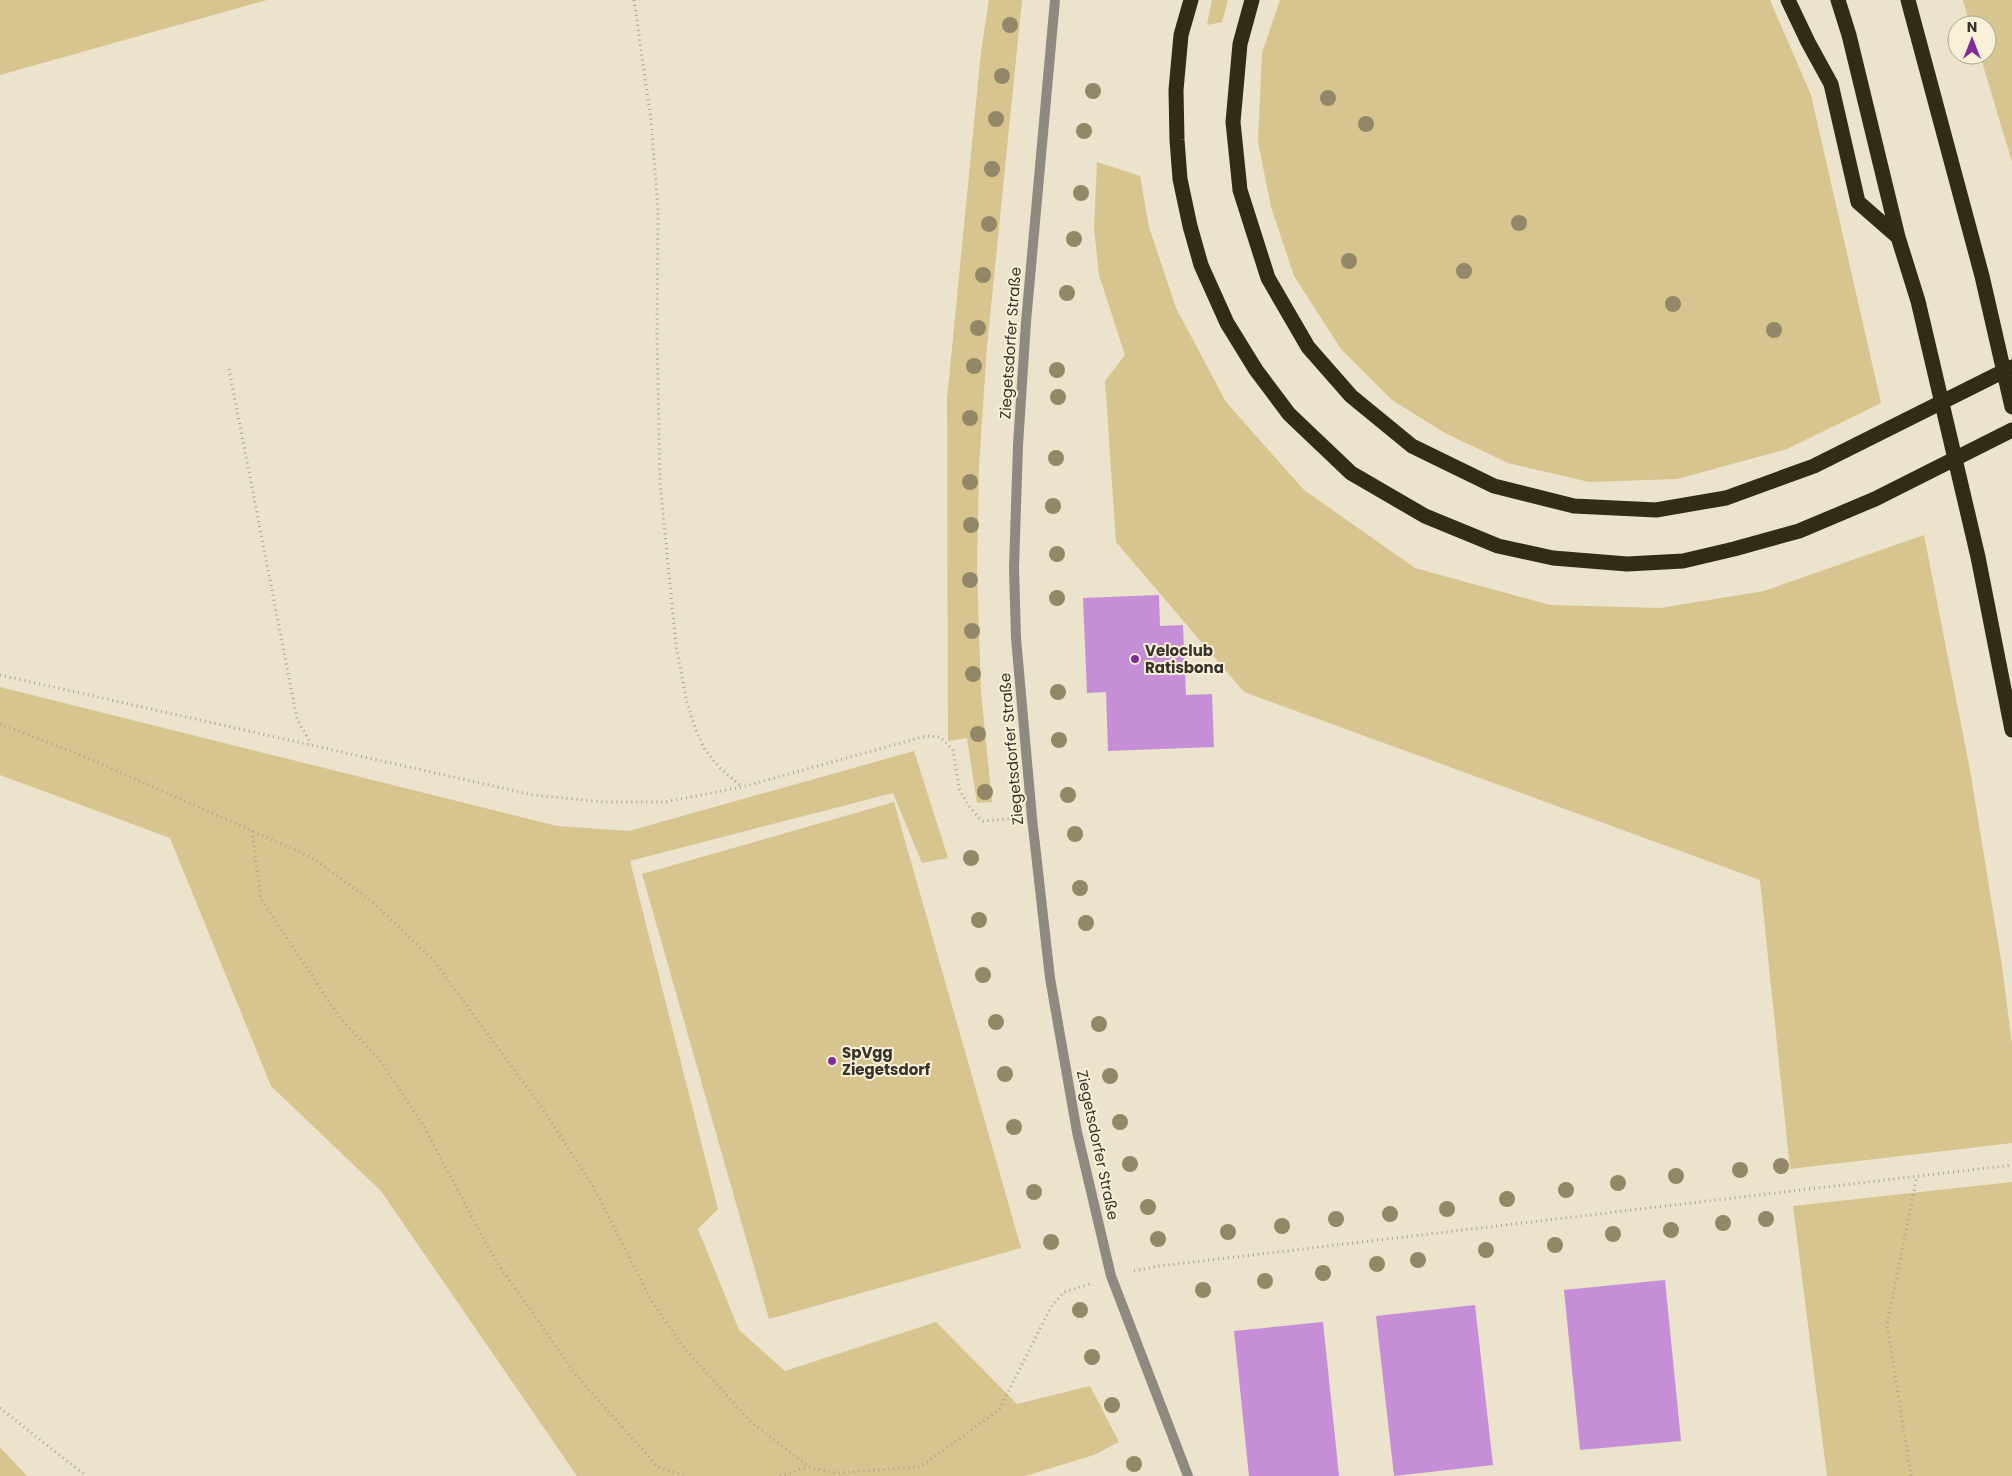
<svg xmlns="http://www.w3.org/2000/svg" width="2012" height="1476" viewBox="0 0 2012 1476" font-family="Poppins,sans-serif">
<rect width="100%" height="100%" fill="#ebe3cb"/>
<path fill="#d7c48e" d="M 0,0 L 267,0 L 0,75 Z
M 989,0 L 1022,0 L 987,346 L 979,466 L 977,570 L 981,692 L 992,802 L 977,803 L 967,738 L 948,741 L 947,399 L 981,52 Z
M 1212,0 L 1228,0 L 1222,22 L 1207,25 Z
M 1280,0 L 1770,0 L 1811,95 L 1881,403 L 1787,449 L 1677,479 L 1589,482 L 1508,463 L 1445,433 L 1392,400 L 1341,349 L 1294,276 L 1271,207 L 1258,142 L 1262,53 Z
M 1963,0 L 2012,0 L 2012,162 L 1980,55 L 1987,55 L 1987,25 L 1970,25 Z
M 1097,162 L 1140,176 L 1149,227 L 1176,308 L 1226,402 L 1304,490 L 1415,568 L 1550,605 L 1660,608 L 1764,591 L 1924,535 L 1970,770 L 2002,966 L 2012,1044 L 2012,1143 L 1790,1169 L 1760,880 L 1244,692 L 1116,542 L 1105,381 L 1125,355 L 1099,275 L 1094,229 Z
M 0,687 L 557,826 L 629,831 L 914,751 L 948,858 L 922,863 L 893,793 L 630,861 L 718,1209 L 698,1229 L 739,1330 L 785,1371 L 936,1322 L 1017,1404 L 1090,1386 L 1119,1442 L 1094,1455 L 1025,1476 L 577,1476 L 381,1191 L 271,1086 L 170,838 L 0,775 Z
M 894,802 L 1021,1248 L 769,1319 L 642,874 Z
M 2012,1182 L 2012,1476 L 1827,1476 L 1793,1206 Z
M 0,1447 L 27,1476 L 0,1476 Z"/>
<path fill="#c58ed7" d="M 1159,595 L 1160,626 L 1183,625 L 1186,695 L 1212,694 L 1214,747 L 1108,751 L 1106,692 L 1087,693 L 1083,598 Z
M 1665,1280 L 1681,1441 L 1580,1450 L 1564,1290 Z
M 1475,1305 L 1493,1465 L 1394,1476 L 1376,1316 Z
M 1323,1322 L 1339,1476 L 1249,1476 L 1234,1331 Z"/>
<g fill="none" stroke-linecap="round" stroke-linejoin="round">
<path stroke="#aaa391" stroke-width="3" stroke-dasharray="1 4" stroke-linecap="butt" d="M 634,0 L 651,120 L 658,210 L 657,335 L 660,483 L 676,645 L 686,699 L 695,728 L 705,750 L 720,768 L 742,787
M 229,369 L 297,719 L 311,744
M 0,675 L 533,795 L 605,802 L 665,802 L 742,787 L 926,736 L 940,737 L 953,750 L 959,788 L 968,805 L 982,821 L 1009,819
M 0,724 L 81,755 L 311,857 L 372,901 L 434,961 L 540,1105 L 594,1188 L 652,1302 L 685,1349 L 750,1421 L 809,1467 L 835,1473 L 920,1467 L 999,1410 L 1051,1307 L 1064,1292 L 1090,1284
M 252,831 L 261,899 L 340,1018 L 379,1059 L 422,1123 L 494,1258 L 576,1375 L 658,1467 L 685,1476
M 1134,1271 L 1159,1266 L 2012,1165
M 0,1408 L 86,1476
M 780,1476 L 808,1467
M 1911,1476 L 1887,1324 L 1917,1176"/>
<path stroke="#8e8a81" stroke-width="10" d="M 1055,0 L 1026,322 L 1018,445 L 1014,568 L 1016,638 L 1032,818 L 1050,978 L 1077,1132 L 1111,1276 L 1188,1476"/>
<path stroke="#322b18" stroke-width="15" d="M 1191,0 L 1181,35 L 1176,90 L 1177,140 L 1180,179 L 1190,226 L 1201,265 L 1227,323 L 1256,370 L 1289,414 L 1351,473 L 1425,516 L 1498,546 L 1553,558 L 1627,564 L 1683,561 L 1734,549 L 1799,531 L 1875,499 L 2012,430
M 1252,0 L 1240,44 L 1233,122 L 1240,190 L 1268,278 L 1308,347 L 1351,396 L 1412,446 L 1494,486 L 1574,506 L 1656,510 L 1726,498 L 1814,466 L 2012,367
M 1788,0 L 1808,42 L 1831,84 L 1858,202 L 1898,237
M 1838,0 L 1849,35 L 1898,237 L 1918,301 L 1978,557 L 2012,730
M 1908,0 L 1982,276 L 2012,407"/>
</g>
<g fill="#928766">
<circle cx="1010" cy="25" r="8"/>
<circle cx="1002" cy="76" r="8"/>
<circle cx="1093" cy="91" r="8"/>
<circle cx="1328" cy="98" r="8"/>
<circle cx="996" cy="119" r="8"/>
<circle cx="1366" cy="124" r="8"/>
<circle cx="1084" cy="131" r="8"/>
<circle cx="992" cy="169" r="8"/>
<circle cx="1081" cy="193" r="8"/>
<circle cx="1519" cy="223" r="8"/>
<circle cx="989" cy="224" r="8"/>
<circle cx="1074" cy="239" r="8"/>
<circle cx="1349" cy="261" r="8"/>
<circle cx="1464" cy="271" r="8"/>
<circle cx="983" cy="275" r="8"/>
<circle cx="1067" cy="293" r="8"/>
<circle cx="1673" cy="304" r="8"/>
<circle cx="978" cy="328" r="8"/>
<circle cx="1774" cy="330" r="8"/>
<circle cx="974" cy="366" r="8"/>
<circle cx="1057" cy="370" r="8"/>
<circle cx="1058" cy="397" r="8"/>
<circle cx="970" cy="418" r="8"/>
<circle cx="1056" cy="458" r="8"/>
<circle cx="970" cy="482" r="8"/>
<circle cx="1053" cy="506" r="8"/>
<circle cx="971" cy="525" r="8"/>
<circle cx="1057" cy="554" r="8"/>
<circle cx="970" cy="580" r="8"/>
<circle cx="1057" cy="598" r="8"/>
<circle cx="972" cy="631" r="8"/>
<circle cx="973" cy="674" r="8"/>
<circle cx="1058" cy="692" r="8"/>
<circle cx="978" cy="734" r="8"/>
<circle cx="1059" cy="740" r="8"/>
<circle cx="985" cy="792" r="8"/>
<circle cx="1068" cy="795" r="8"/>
<circle cx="1075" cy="834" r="8"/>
<circle cx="971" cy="858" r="8"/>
<circle cx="1080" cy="888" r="8"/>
<circle cx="979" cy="920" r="8"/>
<circle cx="1086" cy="923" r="8"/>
<circle cx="983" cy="975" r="8"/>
<circle cx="996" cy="1022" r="8"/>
<circle cx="1099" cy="1024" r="8"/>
<circle cx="1005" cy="1074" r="8"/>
<circle cx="1110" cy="1076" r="8"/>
<circle cx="1120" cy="1122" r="8"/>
<circle cx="1014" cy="1127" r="8"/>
<circle cx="1130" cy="1164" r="8"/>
<circle cx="1781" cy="1166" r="8"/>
<circle cx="1740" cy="1170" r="8"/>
<circle cx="1676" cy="1176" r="8"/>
<circle cx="1618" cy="1183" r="8"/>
<circle cx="1566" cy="1190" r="8"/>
<circle cx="1034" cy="1192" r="8"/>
<circle cx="1507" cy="1199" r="8"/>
<circle cx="1148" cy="1207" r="8"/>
<circle cx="1447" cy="1209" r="8"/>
<circle cx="1390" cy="1214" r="8"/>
<circle cx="1336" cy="1219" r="8"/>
<circle cx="1766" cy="1219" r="8"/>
<circle cx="1723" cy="1223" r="8"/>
<circle cx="1282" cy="1226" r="8"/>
<circle cx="1671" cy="1230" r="8"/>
<circle cx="1228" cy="1232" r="8"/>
<circle cx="1613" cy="1234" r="8"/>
<circle cx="1158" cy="1239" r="8"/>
<circle cx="1051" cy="1242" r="8"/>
<circle cx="1555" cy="1245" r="8"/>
<circle cx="1486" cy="1250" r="8"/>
<circle cx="1418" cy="1260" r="8"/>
<circle cx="1377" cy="1264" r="8"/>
<circle cx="1323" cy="1273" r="8"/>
<circle cx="1265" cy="1281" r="8"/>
<circle cx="1203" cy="1290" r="8"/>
<circle cx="1080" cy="1310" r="8"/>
<circle cx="1092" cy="1357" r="8"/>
<circle cx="1112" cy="1405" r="8"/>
<circle cx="1134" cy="1464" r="8"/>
</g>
<g fill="#812c9a" stroke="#f9f0d8" stroke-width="2">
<circle cx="1135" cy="659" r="5"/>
<circle cx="832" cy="1061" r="5"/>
</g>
<g text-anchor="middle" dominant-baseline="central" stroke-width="4" stroke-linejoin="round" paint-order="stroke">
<g font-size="15" fill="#37332a" stroke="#f9f0d8">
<text transform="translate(1010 343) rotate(-86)">Ziegetsdorfer Straße</text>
<text transform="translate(1011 749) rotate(-95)">Ziegetsdorfer Straße</text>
<text transform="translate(1098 1145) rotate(78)">Ziegetsdorfer Straße</text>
</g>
<g font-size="15" font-weight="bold" fill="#37332a" stroke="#f9f0d8" text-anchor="start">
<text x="1145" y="650">Veloclub<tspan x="1145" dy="17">Ratisbona</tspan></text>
<text x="842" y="1052">SpVgg<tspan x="842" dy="17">Ziegetsdorf</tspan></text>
</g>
</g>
<g transform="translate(1972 40)"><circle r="24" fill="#f9f0d8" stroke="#aba492"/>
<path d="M0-4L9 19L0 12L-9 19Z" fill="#812c9a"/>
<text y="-8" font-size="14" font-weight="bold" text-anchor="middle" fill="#37332a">N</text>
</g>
</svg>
